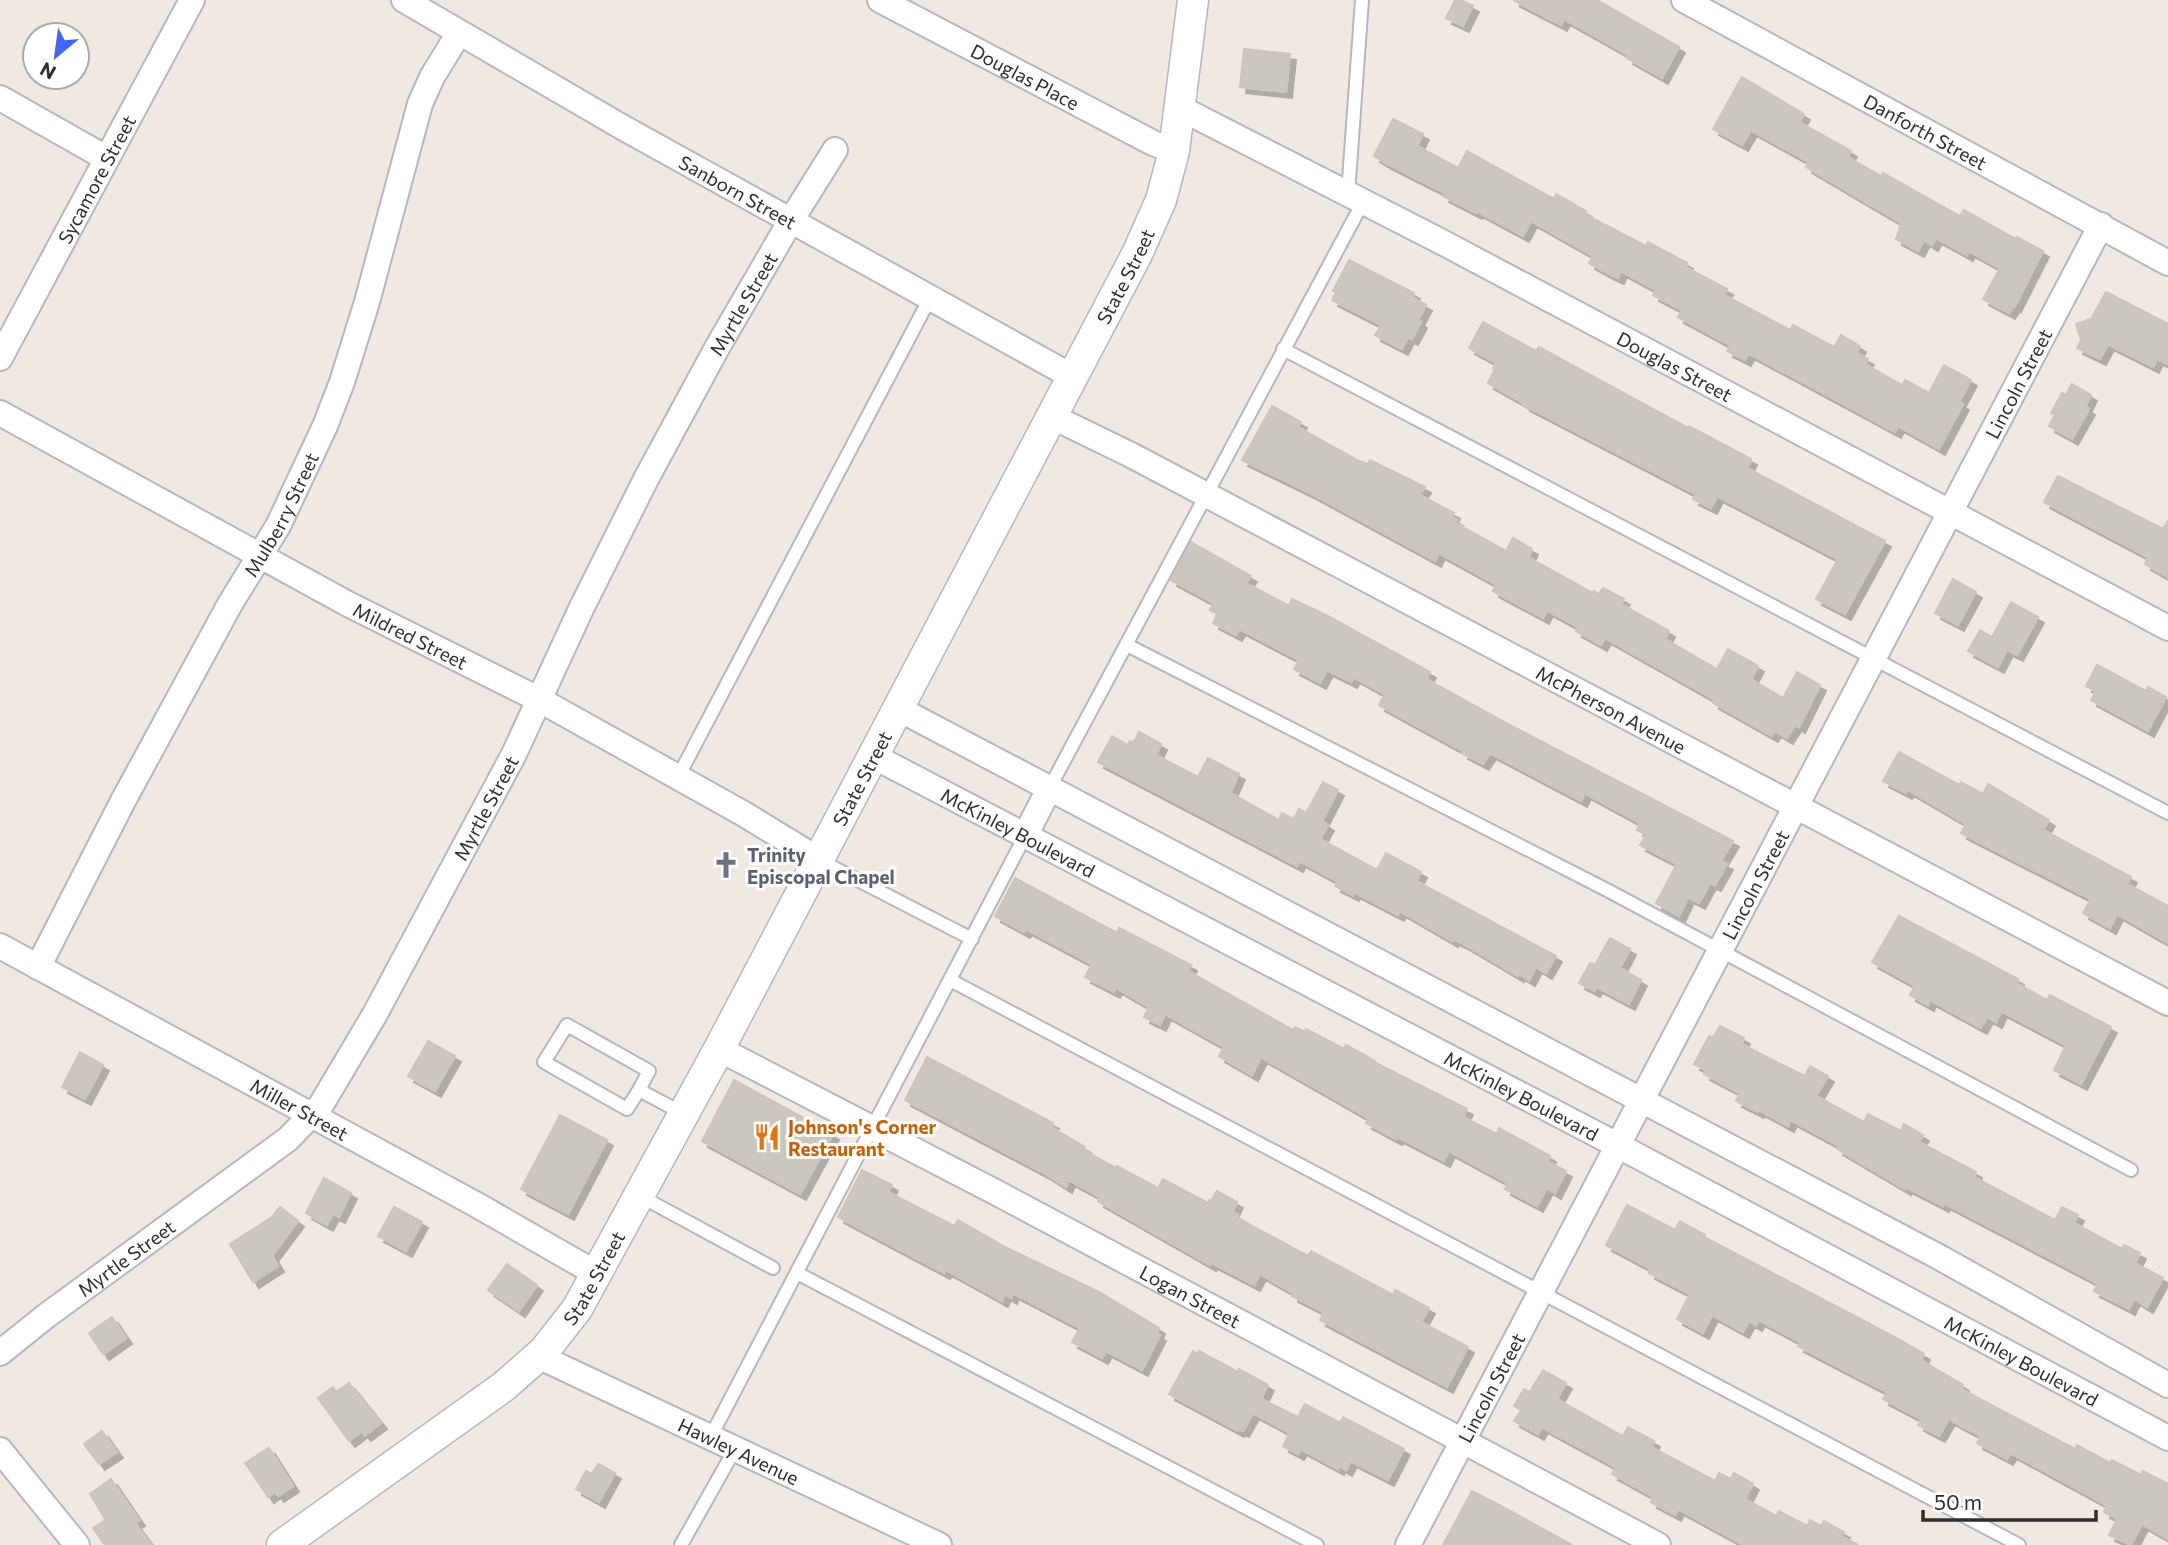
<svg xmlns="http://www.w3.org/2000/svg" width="2168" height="1545" viewBox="0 0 2168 1545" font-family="Commissioner,sans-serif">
<defs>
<filter id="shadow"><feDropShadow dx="6" dy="6" stdDeviation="0" flood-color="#0004"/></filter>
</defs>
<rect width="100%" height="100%" fill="#efe9e1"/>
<path fill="#cbc7bf" stroke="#cbc5ba" stroke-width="2" filter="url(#shadow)" d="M 1455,0 L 1461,0 L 1473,6 L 1463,26 L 1446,18 Z
M 1513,0 L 1597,0 L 1679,47 L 1662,78 L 1627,58 L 1628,55 L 1564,19 L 1561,25 Z
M 1244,49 L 1290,54 L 1286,92 L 1240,87 Z
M 1742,77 L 1804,114 L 1799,122 L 1851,151 L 1848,157 L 1881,176 L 1883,173 L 1960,216 L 1964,210 L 2016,239 L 2017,237 L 2043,251 L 2015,306 L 2014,305 L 2009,313 L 1983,299 L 2000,268 L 1969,251 L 1967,255 L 1936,238 L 1932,245 L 1924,240 L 1918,251 L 1896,239 L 1901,223 L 1806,167 L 1809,162 L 1751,130 L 1742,145 L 1713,129 Z
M 1393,119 L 1423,134 L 1417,146 L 1458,168 L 1467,151 L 1554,199 L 1556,194 L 1586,211 L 1584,214 L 1646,246 L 1648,242 L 1687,263 L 1685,267 L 1727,289 L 1724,295 L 1790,330 L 1793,325 L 1834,347 L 1841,335 L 1860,346 L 1856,353 L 1868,359 L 1865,364 L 1902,385 L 1905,380 L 1929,393 L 1944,365 L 1971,380 L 1959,402 L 1963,404 L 1939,449 L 1898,426 L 1895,432 L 1752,355 L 1748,354 L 1745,360 L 1727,351 L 1730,345 L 1678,317 L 1682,310 L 1653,295 L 1656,290 L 1621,271 L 1618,278 L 1611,275 L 1589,263 L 1593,256 L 1531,221 L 1523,236 L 1477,211 L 1476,213 L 1443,196 L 1445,193 L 1385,163 L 1374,156 Z
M 1349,260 L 1414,293 L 1412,297 L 1426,305 L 1418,320 L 1421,322 L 1412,339 L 1408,337 L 1402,349 L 1375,335 L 1381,325 L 1332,300 L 1336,292 L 1333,291 Z
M 2106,292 L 2168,324 L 2168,364 L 2157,359 L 2153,367 L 2108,344 L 2100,359 L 2077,348 L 2081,340 L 2076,324 L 2091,319 Z
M 1483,322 L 1536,351 L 1539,347 L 1688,428 L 1689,426 L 1751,459 L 1747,468 L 1885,541 L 1845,614 L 1816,599 L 1838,559 L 1717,496 L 1711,508 L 1693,499 L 1696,494 L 1524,405 L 1525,404 L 1488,383 L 1495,369 L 1493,368 L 1496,363 L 1469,348 Z
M 2072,384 L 2091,395 L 2085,407 L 2089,409 L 2072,439 L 2049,426 L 2055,415 L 2051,413 L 2062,393 L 2066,395 Z
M 1272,406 L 1301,422 L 1298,427 L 1359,461 L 1368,464 L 1370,460 L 1425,487 L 1420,495 L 1454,513 L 1452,517 L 1457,520 L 1455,523 L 1506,551 L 1513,538 L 1532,549 L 1528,557 L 1593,593 L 1594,591 L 1599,594 L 1603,588 L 1624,599 L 1621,604 L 1669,631 L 1665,639 L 1717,669 L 1728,649 L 1758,666 L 1751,679 L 1783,698 L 1797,672 L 1820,685 L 1799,727 L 1796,724 L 1787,738 L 1775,731 L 1772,736 L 1713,703 L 1715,700 L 1605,638 L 1601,645 L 1576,631 L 1578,627 L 1547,610 L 1543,618 L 1493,591 L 1496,585 L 1490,581 L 1439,553 L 1435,561 L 1312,494 L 1242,460 Z
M 2058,476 L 2163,529 L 2168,521 L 2168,577 L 2145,564 L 2148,557 L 2044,502 Z
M 1191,542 L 1251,576 L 1246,583 L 1289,606 L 1292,599 L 1324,614 L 1430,672 L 1426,679 L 1506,723 L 1733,841 L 1721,861 L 1727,864 L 1715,885 L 1710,883 L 1699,903 L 1688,897 L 1679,916 L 1656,903 L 1677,864 L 1640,845 L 1646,835 L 1637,830 L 1640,823 L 1585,793 L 1581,801 L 1490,753 L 1483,764 L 1462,753 L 1463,751 L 1379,705 L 1385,694 L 1354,677 L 1351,682 L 1327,670 L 1320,683 L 1294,669 L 1299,660 L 1240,629 L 1236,635 L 1213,623 L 1218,614 L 1210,610 L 1214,603 L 1171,580 Z
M 1953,579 L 1976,592 L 1958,625 L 1935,613 Z
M 2011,602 L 2038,617 L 2017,655 L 2007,650 L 1998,667 L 1968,651 L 1980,630 L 1992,637 Z
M 2097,665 L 2146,691 L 2148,687 L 2166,697 L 2148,731 L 2091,700 L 2096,691 L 2086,686 Z
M 1139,732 L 1161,744 L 1156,755 L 1198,777 L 1208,758 L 1239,774 L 1230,793 L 1279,820 L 1282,813 L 1294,819 L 1299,809 L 1306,813 L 1323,782 L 1338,790 L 1322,821 L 1328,825 L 1320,839 L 1377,870 L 1386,853 L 1421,872 L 1416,881 L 1556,956 L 1546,973 L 1536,967 L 1529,980 L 1519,974 L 1518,976 L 1462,943 L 1453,939 L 1452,941 L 1400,911 L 1398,915 L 1354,892 L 1353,895 L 1335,886 L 1337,881 L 1300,861 L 1297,866 L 1098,762 L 1112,736 L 1128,745 L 1130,741 L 1133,743 Z
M 1899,752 L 1959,785 L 1961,782 L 1983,794 L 1988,784 L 2049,820 L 2043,830 L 2131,877 L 2127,884 L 2168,906 L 2168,943 L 2117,914 L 2110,928 L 2083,913 L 2091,899 L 1961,833 L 1966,824 L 1908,790 L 1906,793 L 1883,781 Z
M 1015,878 L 1117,933 L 1119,928 L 1191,965 L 1188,971 L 1293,1030 L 1295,1027 L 1305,1032 L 1306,1029 L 1344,1049 L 1346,1045 L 1375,1061 L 1374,1062 L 1467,1109 L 1463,1117 L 1497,1134 L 1499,1128 L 1550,1156 L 1548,1162 L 1566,1171 L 1555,1193 L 1547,1188 L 1537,1206 L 1505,1189 L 1508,1183 L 1449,1151 L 1444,1161 L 1398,1137 L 1396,1139 L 1366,1123 L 1368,1118 L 1261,1057 L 1252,1075 L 1219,1056 L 1224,1047 L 1165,1014 L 1160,1025 L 1144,1017 L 1149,1007 L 1116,988 L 1114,992 L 1085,977 L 1092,964 L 1026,929 L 1024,932 L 995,916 Z
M 1899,916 L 2018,979 L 2016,983 L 2047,1000 L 2050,995 L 2111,1027 L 2081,1084 L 2054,1070 L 2066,1045 L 2001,1011 L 1996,1022 L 1987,1017 L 1981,1028 L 1930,1000 L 1928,1005 L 1910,995 L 1915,986 L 1872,962 Z
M 1610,938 L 1630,949 L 1620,968 L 1641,980 L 1629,1004 L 1597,987 L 1594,991 L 1579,983 L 1590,963 L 1595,965 Z
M 1720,1026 L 1744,1038 L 1741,1044 L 1805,1076 L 1810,1066 L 1828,1076 L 1816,1096 L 1864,1122 L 1868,1114 L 1901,1131 L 1904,1124 L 1923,1135 L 1919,1142 L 1976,1172 L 1974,1177 L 2055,1220 L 2062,1207 L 2078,1215 L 2074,1223 L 2122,1249 L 2124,1245 L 2140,1253 L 2135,1263 L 2163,1278 L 2147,1307 L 2134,1299 L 2129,1309 L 2094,1291 L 2098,1284 L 2082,1275 L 1944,1203 L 1943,1206 L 1906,1187 L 1905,1189 L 1837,1149 L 1839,1146 L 1791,1120 L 1788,1126 L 1759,1110 L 1758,1112 L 1736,1101 L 1740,1093 L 1704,1074 L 1706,1070 L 1694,1064 L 1709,1036 L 1713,1038 Z
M 428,1041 L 455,1056 L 435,1091 L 408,1076 Z
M 80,1052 L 103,1065 L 85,1099 L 62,1087 Z
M 927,1057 L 1053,1123 L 1051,1127 L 1085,1147 L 1083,1150 L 1116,1168 L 1117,1166 L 1158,1188 L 1163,1179 L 1208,1203 L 1209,1200 L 1211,1201 L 1217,1191 L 1237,1202 L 1232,1212 L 1238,1215 L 1237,1218 L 1308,1256 L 1311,1251 L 1393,1295 L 1395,1290 L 1429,1308 L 1421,1322 L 1468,1347 L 1447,1387 L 1320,1320 L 1324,1312 L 1292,1296 L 1293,1293 L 1260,1274 L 1254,1285 L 1212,1263 L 1210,1265 L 1098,1201 L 1100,1197 L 1069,1180 L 1066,1187 L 1044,1173 L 905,1100 Z
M 734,1080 L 833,1134 L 800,1194 L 702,1141 Z
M 560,1115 L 607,1140 L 568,1214 L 521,1189 Z
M 862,1170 L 892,1185 L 888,1192 L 954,1226 L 958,1220 L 1007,1248 L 1099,1292 L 1159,1328 L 1157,1333 L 1160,1335 L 1142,1370 L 1106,1351 L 1102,1358 L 1072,1342 L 1080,1328 L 1013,1293 L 1011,1298 L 1005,1294 L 1002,1301 L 946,1270 L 944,1273 L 838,1217 Z
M 324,1178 L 351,1193 L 339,1217 L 333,1214 L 327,1225 L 306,1213 Z
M 1627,1205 L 1675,1230 L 1680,1221 L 1705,1235 L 1704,1237 L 1895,1337 L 1924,1354 L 1921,1360 L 1963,1385 L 1961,1389 L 2075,1449 L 2077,1445 L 2110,1463 L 2112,1460 L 2141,1475 L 2143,1471 L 2168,1484 L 2168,1539 L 2142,1524 L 2131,1545 L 2109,1535 L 2117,1519 L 2104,1512 L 2107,1506 L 2092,1497 L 2011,1453 L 2007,1459 L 1977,1443 L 1981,1436 L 1949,1419 L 1939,1436 L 1918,1425 L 1921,1419 L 1883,1399 L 1887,1392 L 1798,1346 L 1800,1342 L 1759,1320 L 1756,1325 L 1749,1321 L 1743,1332 L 1712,1315 L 1703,1333 L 1677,1319 L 1690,1294 L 1649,1273 L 1651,1269 L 1606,1245 Z
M 280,1207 L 298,1221 L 272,1256 L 278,1266 L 253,1282 L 230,1244 L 272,1217 Z
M 394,1207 L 422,1222 L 406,1251 L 378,1236 Z
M 507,1264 L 537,1285 L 519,1311 L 488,1290 Z
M 112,1317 L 126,1338 L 103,1354 L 89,1333 Z
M 1193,1351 L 1198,1354 L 1199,1351 L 1238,1372 L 1239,1369 L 1268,1385 L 1261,1399 L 1298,1417 L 1305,1404 L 1340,1423 L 1343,1417 L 1404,1449 L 1388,1480 L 1351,1461 L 1346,1470 L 1339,1466 L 1338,1469 L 1301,1449 L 1298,1454 L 1283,1446 L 1290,1433 L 1253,1413 L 1243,1431 L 1239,1429 L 1238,1431 L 1169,1394 Z
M 1543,1370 L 1566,1383 L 1557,1399 L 1623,1436 L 1628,1427 L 1654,1441 L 1651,1447 L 1715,1481 L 1719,1473 L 1731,1479 L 1734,1473 L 1753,1484 L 1745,1499 L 1776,1516 L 1779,1511 L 1807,1526 L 1810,1520 L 1821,1526 L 1824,1521 L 1844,1532 L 1841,1536 L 1858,1545 L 1744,1545 L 1678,1509 L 1675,1515 L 1651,1502 L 1654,1497 L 1612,1474 L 1616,1467 L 1542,1427 L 1538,1434 L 1514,1421 L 1521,1410 L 1514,1406 L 1524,1389 L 1530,1392 Z
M 349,1383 L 381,1423 L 365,1435 L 362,1431 L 349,1441 L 318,1398 L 333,1387 L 336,1392 Z
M 102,1431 L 117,1452 L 99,1464 L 84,1444 Z
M 269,1448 L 293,1486 L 278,1496 L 275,1492 L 268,1497 L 245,1463 Z
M 598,1464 L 615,1473 L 599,1502 L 576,1489 L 586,1471 L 592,1474 Z
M 111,1479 L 139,1520 L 135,1523 L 151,1545 L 105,1545 L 93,1528 L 106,1520 L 90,1494 Z
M 1472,1491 L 1514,1513 L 1572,1545 L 1443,1545 Z"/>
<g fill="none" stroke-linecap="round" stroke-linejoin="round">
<defs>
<path id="service" d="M 1348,194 L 1362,0
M 1283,349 L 2168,813
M 1127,645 L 1607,890 L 2131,1170
M 678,777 L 930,298
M 1050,787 L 1363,202
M 819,860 L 972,939
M 950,980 L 2019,1545
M 639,1090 L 649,1071 L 567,1025 L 544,1062 L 627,1109 L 639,1090 L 684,1114
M 640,1196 L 773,1268
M 797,1273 L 1317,1545
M 710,1438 L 1025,836
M 681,1545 L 735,1449"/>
<g id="minor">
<path id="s1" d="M 404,0 L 622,127 L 1073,377"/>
<path id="s2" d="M 880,0 L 1153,143 L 1174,151"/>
<path id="s3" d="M 1684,0 L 2168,263"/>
<path d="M 0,98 L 106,158"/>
<path id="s4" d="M 1180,108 L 1440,241 L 2168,628"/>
<path id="s5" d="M 0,358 L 192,0"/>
<path id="s6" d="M 0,413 L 348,604 L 540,700 L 744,814 L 819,860"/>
<path id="s7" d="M 1053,417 L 1131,455 L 2168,1003"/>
<path d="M 899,709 L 1939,1257 L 2168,1385"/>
<path id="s8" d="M 873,756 L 1617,1145 L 2168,1438"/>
<path d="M 1025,836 L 1050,787"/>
<path id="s9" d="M 0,946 L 477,1205 L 597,1274"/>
<path id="s10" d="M 38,967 L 123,801 L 230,604 L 278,526 L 325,426 L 342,382 L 367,302 L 420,104 L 432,77 L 459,33"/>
<path id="s11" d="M 719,1049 L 999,1194 L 1658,1545"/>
<path id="s12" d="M 0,1353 L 46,1316 L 288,1139 L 321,1105 L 375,1014 L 514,754 L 581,609 L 646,479 L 718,346 L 790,222 L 835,150"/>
<path id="s13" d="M 538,1356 L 939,1545"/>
<path d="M 0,1450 L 77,1545"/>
<path id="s14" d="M 1408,1545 L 2101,225"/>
</g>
<g id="tertiary">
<path id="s15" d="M 282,1545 L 503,1387 L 544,1351 L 577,1309 L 719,1049 L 1137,254 L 1161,200 L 1174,151 L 1193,0"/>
</g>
</defs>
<use href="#service" stroke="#b4b7c1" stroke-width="16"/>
<use href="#minor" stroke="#b4b7c1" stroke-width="28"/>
<use href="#tertiary" stroke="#b4b7c1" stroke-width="33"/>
<use href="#service" stroke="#fff" stroke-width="12"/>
<use href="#minor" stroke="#fff" stroke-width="24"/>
<use href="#tertiary" stroke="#fff" stroke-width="30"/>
</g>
<defs>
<symbol id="church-bare" viewBox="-9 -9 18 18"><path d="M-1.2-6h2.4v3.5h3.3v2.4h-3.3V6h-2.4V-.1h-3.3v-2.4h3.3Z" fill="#6b7280" stroke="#fff" stroke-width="2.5" paint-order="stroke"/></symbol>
<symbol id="restaurant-bare" viewBox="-9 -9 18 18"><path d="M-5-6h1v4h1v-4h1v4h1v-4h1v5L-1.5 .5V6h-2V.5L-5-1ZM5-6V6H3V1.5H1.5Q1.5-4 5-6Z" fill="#e8710a" stroke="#fff" stroke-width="2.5" paint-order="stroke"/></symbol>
</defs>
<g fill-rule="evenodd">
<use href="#church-bare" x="707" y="846" width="38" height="38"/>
<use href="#restaurant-bare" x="748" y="1118" width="38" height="38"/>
</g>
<g text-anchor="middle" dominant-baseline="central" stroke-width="6" stroke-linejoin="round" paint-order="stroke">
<g font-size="19" fill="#2e2e2e" stroke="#fff">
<text stroke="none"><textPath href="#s2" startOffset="164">Douglas Place</textPath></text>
<text stroke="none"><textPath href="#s3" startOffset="275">Danforth Street</textPath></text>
<text stroke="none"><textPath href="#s5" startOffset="203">Sycamore Street</textPath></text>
<text stroke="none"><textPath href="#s1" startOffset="385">Sanborn Street</textPath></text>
<text stroke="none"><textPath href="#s15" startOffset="1549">State Street</textPath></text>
<text stroke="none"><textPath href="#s12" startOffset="1312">Myrtle Street</textPath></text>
<text stroke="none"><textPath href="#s4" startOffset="558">Douglas Street</textPath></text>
<text stroke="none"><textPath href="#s14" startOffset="1312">Lincoln Street</textPath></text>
<text stroke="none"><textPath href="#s10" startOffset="514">Mulberry Street</textPath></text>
<text stroke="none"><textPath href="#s6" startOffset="467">Mildred Street</textPath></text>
<text stroke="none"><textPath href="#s7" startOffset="630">McPherson Avenue</textPath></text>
<text stroke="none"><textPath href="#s15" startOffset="982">State Street</textPath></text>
<text stroke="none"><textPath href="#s12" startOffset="746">Myrtle Street</textPath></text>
<text stroke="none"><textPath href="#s8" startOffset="164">McKinley Boulevard</textPath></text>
<text stroke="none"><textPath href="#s14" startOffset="746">Lincoln Street</textPath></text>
<text stroke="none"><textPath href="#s8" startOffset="732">McKinley Boulevard</textPath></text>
<text stroke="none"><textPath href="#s9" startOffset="341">Miller Street</textPath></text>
<text stroke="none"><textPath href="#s12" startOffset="158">Myrtle Street</textPath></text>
<text stroke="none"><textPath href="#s15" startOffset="415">State Street</textPath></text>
<text stroke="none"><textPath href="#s11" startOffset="532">Logan Street</textPath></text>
<text stroke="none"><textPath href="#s8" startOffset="1298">McKinley Boulevard</textPath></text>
<text stroke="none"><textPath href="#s14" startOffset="178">Lincoln Street</textPath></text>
<text stroke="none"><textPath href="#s13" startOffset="222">Hawley Avenue</textPath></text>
</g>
<g font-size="19" font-weight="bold" fill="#5b616d" stroke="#fff" text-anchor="start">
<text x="747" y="854">Trinity<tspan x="747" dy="22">Episcopal Chapel</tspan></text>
</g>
<g font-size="19" font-weight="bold" fill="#c56008" stroke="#fff" text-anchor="start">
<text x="788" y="1126">Johnson's Corner<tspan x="788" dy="22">Restaurant</tspan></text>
</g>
</g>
<g transform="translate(56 56) rotate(209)"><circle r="33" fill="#ffffff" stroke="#ababab" stroke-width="2"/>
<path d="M0-5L12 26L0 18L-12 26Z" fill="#4264fb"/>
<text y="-10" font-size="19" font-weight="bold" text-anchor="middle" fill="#2e2e2e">N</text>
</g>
<path d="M1923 1510v10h173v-10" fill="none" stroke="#2e2e2e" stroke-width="3.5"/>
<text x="1934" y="1510" font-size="21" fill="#2e2e2e" stroke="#ffffff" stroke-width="5" paint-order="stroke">50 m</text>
</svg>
